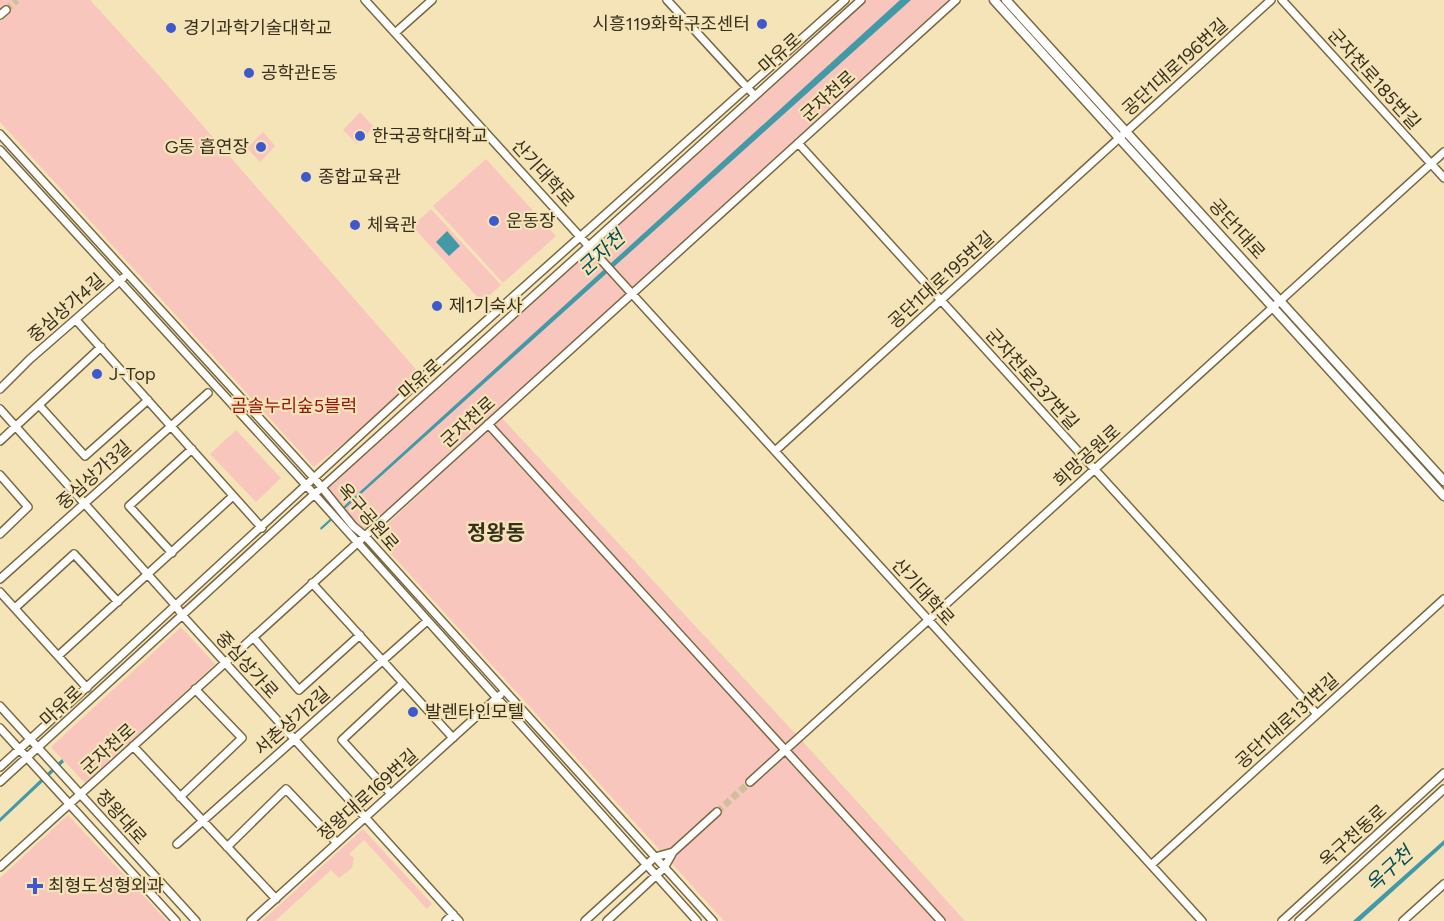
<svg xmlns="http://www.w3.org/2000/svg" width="1444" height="921" viewBox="0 0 1444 921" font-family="Figtree,'Noto Sans KR',sans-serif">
<rect width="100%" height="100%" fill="#f5e4b8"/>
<path fill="#f8c6bd" d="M 0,0 L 90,0 L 155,71 L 420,374 L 355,434 L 314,467 L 0,122 Z
M 861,0 L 956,0 L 365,536 L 323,488 Z
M 360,112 L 374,127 L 357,144 L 343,130 Z
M 263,132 L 275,146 L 260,162 L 247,148 Z
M 486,159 L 556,236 L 503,283 L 433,206 Z
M 431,209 L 501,285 L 482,302 L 412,226 Z
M 501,417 L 804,743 L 965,921 L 724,921 L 375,536 Z
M 236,430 L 281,478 L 256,502 L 210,454 Z
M 181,627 L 215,664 L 86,784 L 51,747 Z
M 68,815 L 167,921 L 0,921 L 0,878 Z
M 363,829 L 432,904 L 427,909 L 364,840 L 349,854 L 354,858 L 352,868 L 339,878 L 331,870 L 275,921 L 262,921 Z"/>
<path fill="#4499a7" d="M 900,0 L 911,0 L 321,530 L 320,528 Z
M 447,231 L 460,246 L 449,256 L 436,242 Z
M 62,759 L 64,762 L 0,822 L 0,818 Z
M 1444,840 L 1444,845 L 1360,921 L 1353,921 Z"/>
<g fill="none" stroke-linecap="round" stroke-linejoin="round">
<path stroke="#cfc099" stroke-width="7" stroke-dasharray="7 3.5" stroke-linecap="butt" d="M 6,10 L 17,0
M 717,812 L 750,782"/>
<defs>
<path id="minor" d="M 365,0 L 1202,921
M 667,0 L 755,96
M 1282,0 L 1444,178
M 0,15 L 6,10
M 395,33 L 432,0
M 0,134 L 315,479 L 353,526 L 365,536 L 713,921
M 798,143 L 1317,714
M 0,150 L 315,495 L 697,921
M 76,320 L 262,528
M 0,389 L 30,359 L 123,278
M 39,405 L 85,456 L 148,400
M 0,409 L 176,606 L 182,615 L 459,921
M 488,424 L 941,921
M 0,441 L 101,347
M 775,451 L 1271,0
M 0,475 L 28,507 L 0,534
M 172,553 L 129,506 L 192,449
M 0,579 L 208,393
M 312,583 L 453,738
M 0,592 L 87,688
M 15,608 L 74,554 L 118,602
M 253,637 L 299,690 L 360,635
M 58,656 L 233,496
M 0,706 L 196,921
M 0,728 L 176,921
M 133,746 L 276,899
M 0,767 L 430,371 L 845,0
M 0,782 L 299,508 L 861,0
M 750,782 L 1444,152
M 391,794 L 342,740 L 403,683
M 180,797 L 242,738 L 195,689
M 177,844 L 427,621
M 227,847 L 286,789 L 337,843
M 1151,865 L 1444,599
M 0,867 L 956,0
M 251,921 L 500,695
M 446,921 L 453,914
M 585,921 L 655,857 L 673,852
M 607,921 L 664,868 L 673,852 L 717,812
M 1282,921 L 1444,773
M 1299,921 L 1444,789
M 1403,921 L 1444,884"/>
<path id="major" d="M 994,0 L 1444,496
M 1006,0 L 1444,481"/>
</defs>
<use href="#minor" stroke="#786940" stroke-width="10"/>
<use href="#major" stroke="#786940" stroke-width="11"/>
<use href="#minor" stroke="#fff" stroke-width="7"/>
<use href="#major" stroke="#fff" stroke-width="8"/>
</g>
<g fill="#3f59cc" stroke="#f5e4b8" stroke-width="2">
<circle cx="762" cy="24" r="6"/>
<circle cx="171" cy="28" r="6"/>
<circle cx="249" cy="73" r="6"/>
<circle cx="360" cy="136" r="6"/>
<circle cx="261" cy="147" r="6"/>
<circle cx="306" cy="177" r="6"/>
<circle cx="494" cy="221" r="6"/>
<circle cx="355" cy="225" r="6"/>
<circle cx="437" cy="306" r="6"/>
<circle cx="97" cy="374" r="6"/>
<circle cx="413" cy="712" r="6"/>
<path d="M32 877h6v6h6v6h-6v6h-6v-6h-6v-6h6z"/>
</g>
<g text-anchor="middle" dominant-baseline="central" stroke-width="4.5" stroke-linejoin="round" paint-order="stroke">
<g font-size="18" fill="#37301f" stroke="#f5e4b8" text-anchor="start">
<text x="750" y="24" text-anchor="end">시흥119화학구조센터</text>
<text x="183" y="28">경기과학기술대학교</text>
<text x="261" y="73">공학관E동</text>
<text x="372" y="136">한국공학대학교</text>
<text x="249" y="147" text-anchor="end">G동 흡연장</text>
<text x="318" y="177">종합교육관</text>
<text x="506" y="221">운동장</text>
<text x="367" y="225">체육관</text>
<text x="449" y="306">제1기숙사</text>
<text x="109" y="374">J-Top</text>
<text x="425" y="712">발렌타인모텔</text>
<text x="48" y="886">최형도성형외과</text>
</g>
<g font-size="18" fill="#37301f" stroke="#f5e4b8">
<text transform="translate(780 53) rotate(-42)">마유로</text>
<text transform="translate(1175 67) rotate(-42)">공단1대로196번길</text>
<text transform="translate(1374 79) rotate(48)">군자천로185번길</text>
<text transform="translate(828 96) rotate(-42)">군자천로</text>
<text transform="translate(543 173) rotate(48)">산기대학로</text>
<text transform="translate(1237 229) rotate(48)">공단1대로</text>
<text transform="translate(941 280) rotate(-42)">공단1대로195번길</text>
<text transform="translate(66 308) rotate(-41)">중심상가4길</text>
<text transform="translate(420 379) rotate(-42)">마유로</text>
<text transform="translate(1032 379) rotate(48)">군자천로237번길</text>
<text transform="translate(468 422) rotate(-42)">군자천로</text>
<text transform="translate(1087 456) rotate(-42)">희망공원로</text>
<text transform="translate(94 475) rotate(-42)">중심상가3길</text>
<text transform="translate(368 517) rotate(49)">옥구공원로</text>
<text transform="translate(923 592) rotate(48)">산기대학로</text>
<text transform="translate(247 665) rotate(48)">중심상가로</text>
<text transform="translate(61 706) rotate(-43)">마유로</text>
<text transform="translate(292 721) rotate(-41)">서촌상가2길</text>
<text transform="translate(1287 721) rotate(-42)">공단1대로131번길</text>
<text transform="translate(108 749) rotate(-42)">군자천로</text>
<text transform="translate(368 795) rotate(-42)">정왕대로169번길</text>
<text transform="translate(121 817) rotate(48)">정왕대로</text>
<text transform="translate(1353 836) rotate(-42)">옥구천동로</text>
</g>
<g font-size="18" fill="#9b130c" stroke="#f5e4b8">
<text x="294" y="406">곰솔누리숲5블럭</text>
</g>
<g font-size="20" font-style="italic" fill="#004f59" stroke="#f5e4b8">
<text transform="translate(601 253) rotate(-42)">군자천</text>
<text transform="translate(1389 869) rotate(-43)">옥구천</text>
</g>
<g font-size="21" font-weight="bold" fill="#37301f" stroke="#f5e4b8">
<text x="496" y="532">정왕동</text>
</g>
</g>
</svg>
